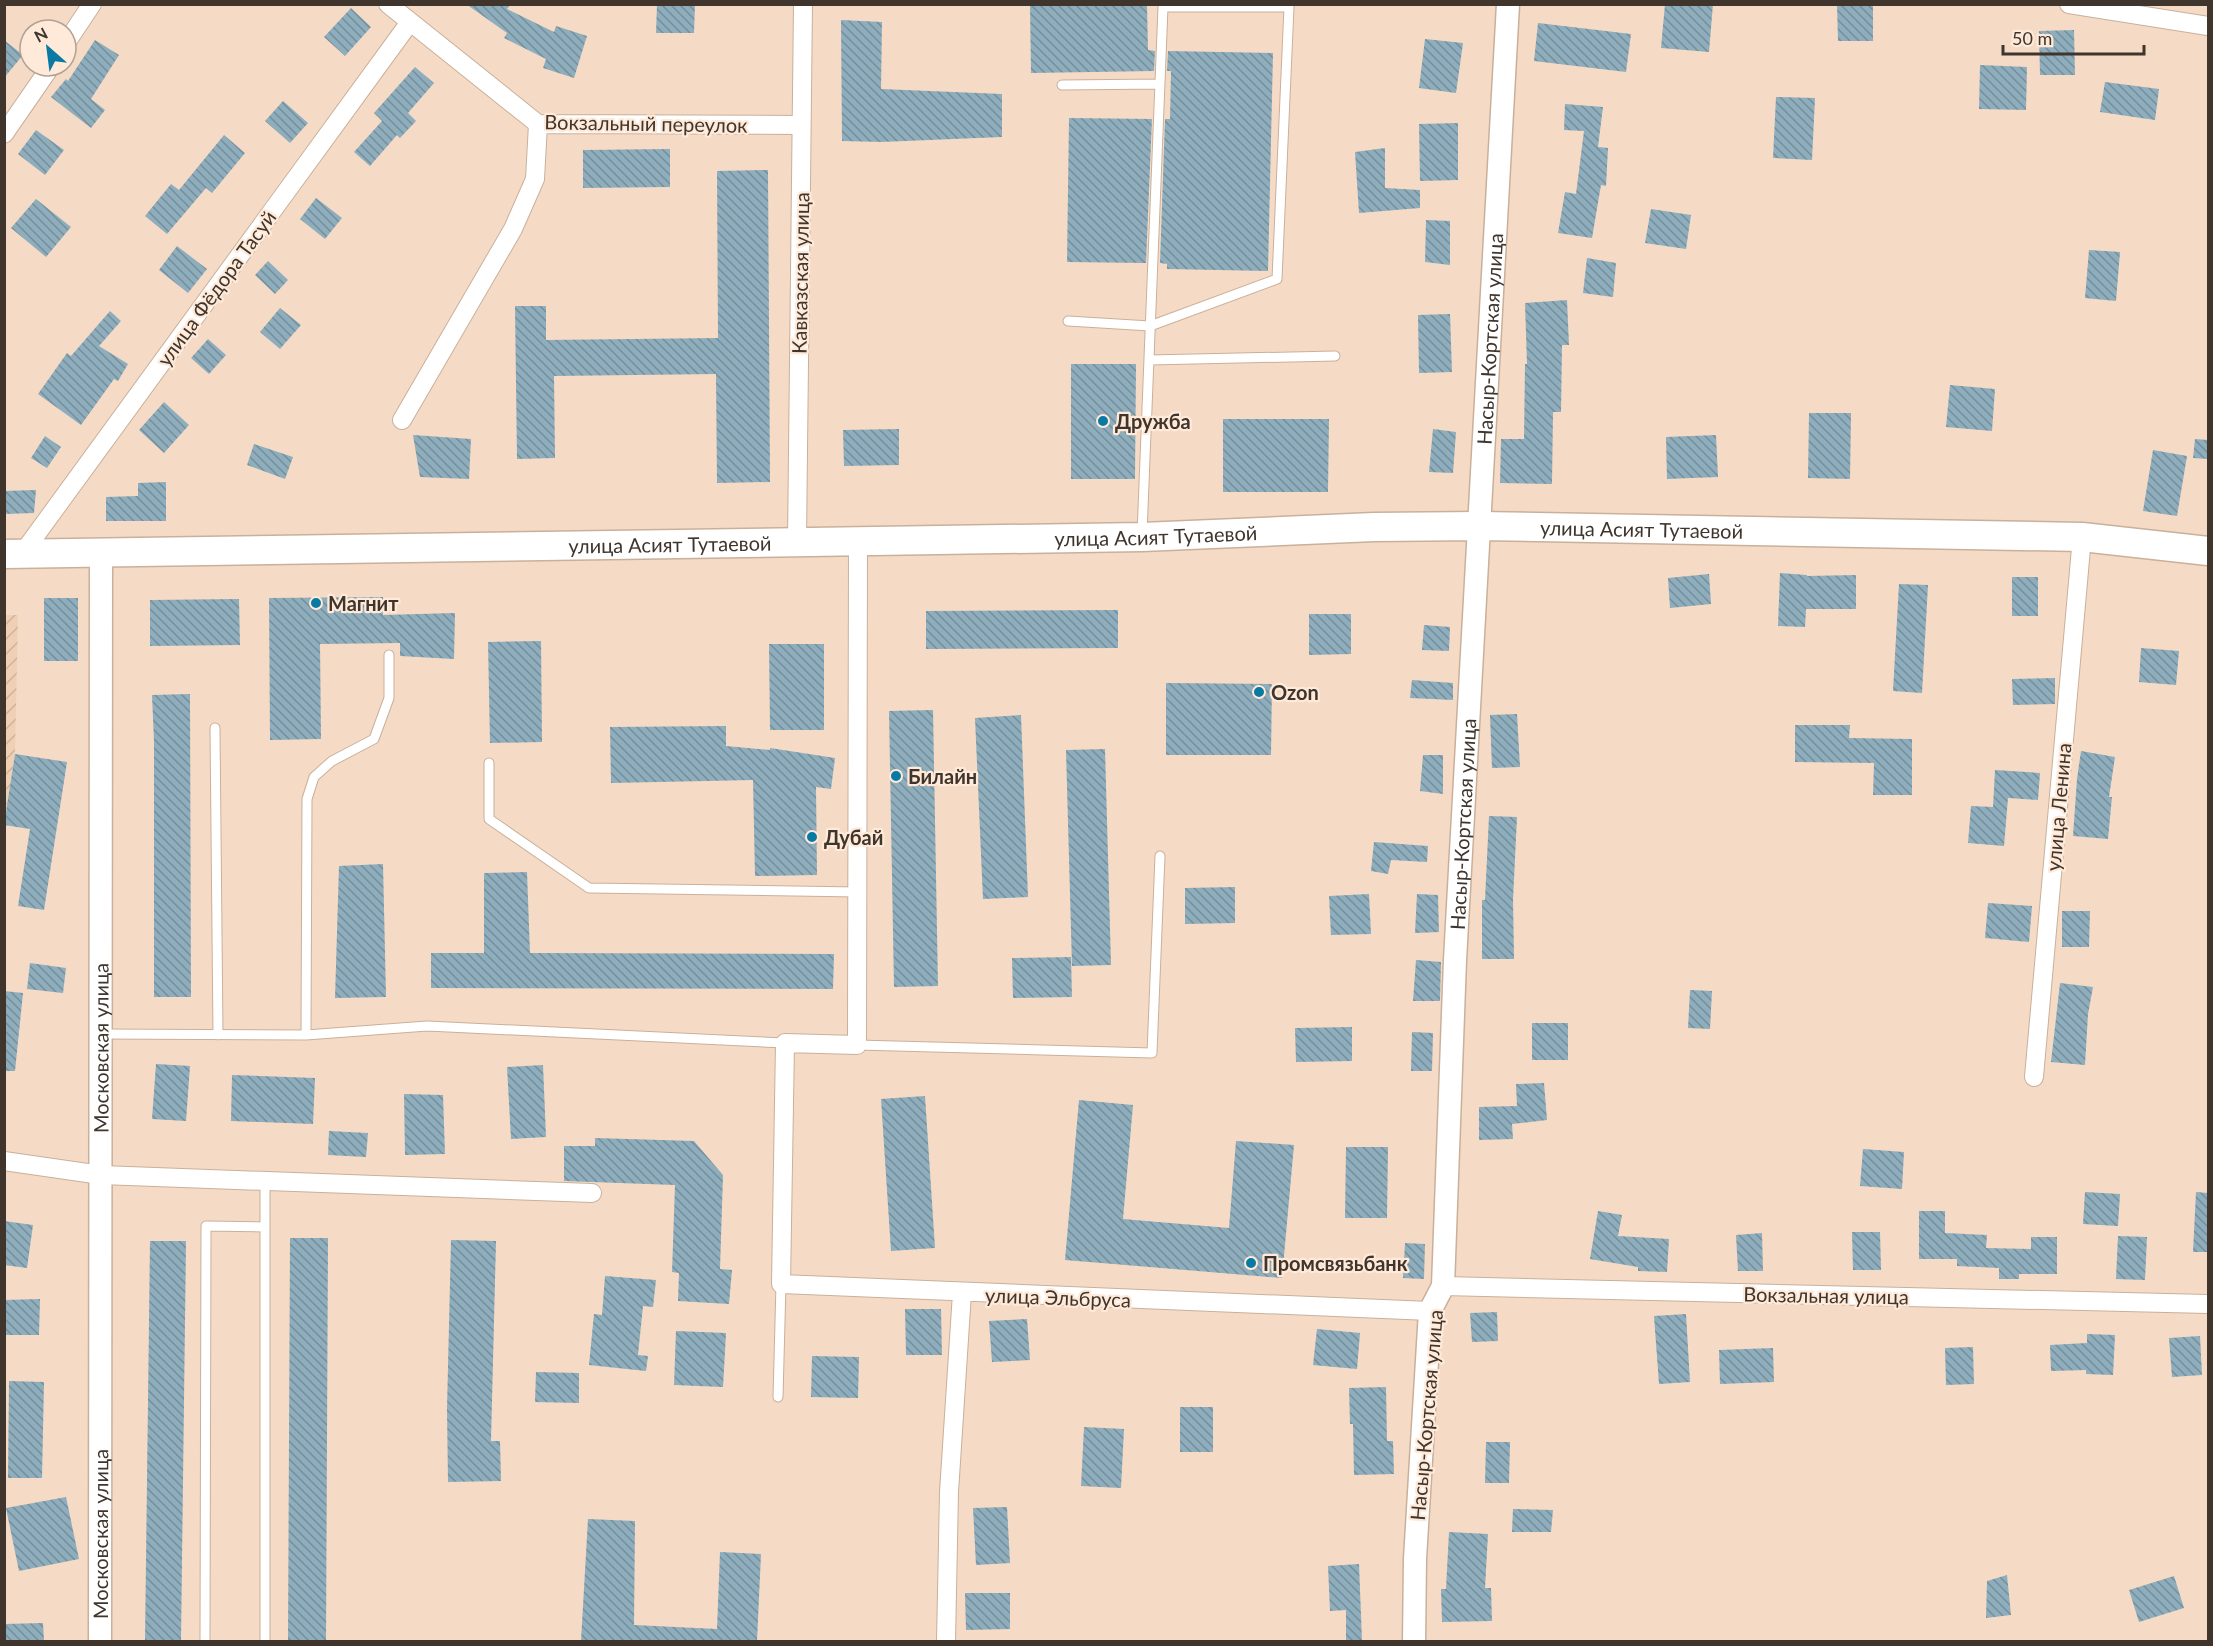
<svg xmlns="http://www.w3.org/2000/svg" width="2213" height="1646" viewBox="0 0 2213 1646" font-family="Lato,sans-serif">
<defs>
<pattern id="industrial-furrows" width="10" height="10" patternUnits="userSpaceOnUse" patternTransform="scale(1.5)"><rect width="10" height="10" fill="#f0d0b5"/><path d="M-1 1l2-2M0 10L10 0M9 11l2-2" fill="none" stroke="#cfb39c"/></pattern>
<pattern id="building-back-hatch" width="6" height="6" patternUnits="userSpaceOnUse" patternTransform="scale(1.5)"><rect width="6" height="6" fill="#8eadbd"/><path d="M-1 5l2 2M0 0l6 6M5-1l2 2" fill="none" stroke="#758e9a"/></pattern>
</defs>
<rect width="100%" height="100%" fill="#f5dbc5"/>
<path fill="url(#industrial-furrows)" d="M 5,615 L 18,615 L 15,754 L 5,821 Z"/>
<path fill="url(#building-back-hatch)" d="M 466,4 L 511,4 L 507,9 L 554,32 L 556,26 L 587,36 L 574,78 L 543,68 L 546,59 L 504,38 L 507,33 Z
M 657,4 L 695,4 L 694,33 L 656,33 Z
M 1030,4 L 1147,4 L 1148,50 L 1155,51 L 1154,71 L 1031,73 Z
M 1665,4 L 1713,4 L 1709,52 L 1661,48 Z
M 1837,4 L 1873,4 L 1873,41 L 1838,41 Z
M 351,8 L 371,27 L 345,56 L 324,37 Z
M 841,20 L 882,22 L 881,89 L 1002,94 L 1002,137 L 881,142 L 842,141 Z
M 1538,23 L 1631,34 L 1626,72 L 1534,61 Z
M 2074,30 L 2075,75 L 2040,75 L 2039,31 Z
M 1425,39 L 1463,43 L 1456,93 L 1419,88 Z
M 4,40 L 23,55 L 4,78 Z
M 95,40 L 119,55 L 91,99 L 105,110 L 91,128 L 51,97 L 66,79 L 68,81 Z
M 1168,51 L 1273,53 L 1268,271 L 1167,269 L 1167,264 L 1160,263 L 1165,119 L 1170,119 L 1171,71 L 1167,71 Z
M 1980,65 L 2027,67 L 2026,110 L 1979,109 Z
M 415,67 L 434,83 L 408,113 L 416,121 L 400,138 L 397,135 L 370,166 L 354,152 L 382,121 L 374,113 Z
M 2105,82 L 2159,89 L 2155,120 L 2100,112 Z
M 1776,97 L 1815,98 L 1812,160 L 1773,158 Z
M 283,101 L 308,123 L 290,143 L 265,121 Z
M 1565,104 L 1603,107 L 1598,147 L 1608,148 L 1606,186 L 1601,185 L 1592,238 L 1558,233 L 1565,192 L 1576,194 L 1584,131 L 1564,130 Z
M 1069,118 L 1152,119 L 1146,263 L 1067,262 Z
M 1458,123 L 1458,180 L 1420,181 L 1419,124 Z
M 36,130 L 64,150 L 45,175 L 18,154 Z
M 224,135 L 245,153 L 212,193 L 206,188 L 167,234 L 145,216 L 171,184 L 179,190 Z
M 1385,148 L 1385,188 L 1420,190 L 1420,208 L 1359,213 L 1355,152 Z
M 670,149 L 670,187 L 583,188 L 583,150 Z
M 768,170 L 770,482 L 717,483 L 716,374 L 554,376 L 555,458 L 517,459 L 515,306 L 546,306 L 546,340 L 718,338 L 717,171 Z
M 316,198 L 342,218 L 325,239 L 300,219 Z
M 36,199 L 71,227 L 46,257 L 11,228 Z
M 1651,209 L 1691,215 L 1686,249 L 1645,243 Z
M 1426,220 L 1450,221 L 1450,265 L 1425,262 Z
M 177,246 L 207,269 L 188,293 L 159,270 Z
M 2089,250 L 2120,252 L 2116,301 L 2085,298 Z
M 1587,258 L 1616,263 L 1613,297 L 1583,293 Z
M 268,261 L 288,280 L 275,294 L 255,275 Z
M 1567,300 L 1569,345 L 1562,345 L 1561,412 L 1553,412 L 1552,484 L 1500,483 L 1501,439 L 1524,439 L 1525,364 L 1527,364 L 1525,303 Z
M 280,308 L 301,325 L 280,349 L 260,332 Z
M 110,311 L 121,321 L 99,346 L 128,364 L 118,381 L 114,379 L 81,425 L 38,394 L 67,353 L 71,356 Z
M 1450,314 L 1452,372 L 1419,373 L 1418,315 Z
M 208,339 L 226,355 L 209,374 L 191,358 Z
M 1071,364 L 1136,364 L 1135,479 L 1071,479 Z
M 1950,385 L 1995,389 L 1992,431 L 1946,427 Z
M 164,402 L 189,425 L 164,453 L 139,430 Z
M 1809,413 L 1851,413 L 1850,479 L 1808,478 Z
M 1223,419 L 1329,419 L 1328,492 L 1223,492 Z
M 899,429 L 899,465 L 844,466 L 843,430 Z
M 1433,429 L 1456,432 L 1453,473 L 1429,472 Z
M 413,435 L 471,439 L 469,479 L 420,477 Z
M 1716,435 L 1718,477 L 1667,479 L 1666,437 Z
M 45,436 L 61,447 L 47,468 L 31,458 Z
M 2195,439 L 2208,440 L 2208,459 L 2193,458 Z
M 254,444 L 293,457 L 285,479 L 247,465 Z
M 2153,450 L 2187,456 L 2177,516 L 2143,511 Z
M 166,482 L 166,521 L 106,521 L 106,497 L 138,496 L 138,483 Z
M 36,490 L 34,513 L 4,514 L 4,491 Z
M 1780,573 L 1807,575 L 1807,576 L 1856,575 L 1856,609 L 1806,609 L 1805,627 L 1778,626 Z
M 1709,574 L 1711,604 L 1670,608 L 1668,578 Z
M 2012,577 L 2038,577 L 2038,616 L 2012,616 Z
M 1899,584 L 1928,585 L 1922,693 L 1893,691 Z
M 383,597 L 383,615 L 455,613 L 454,659 L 400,656 L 400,643 L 320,644 L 321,739 L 270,740 L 269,598 Z
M 44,598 L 78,598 L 78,661 L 44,661 Z
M 239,599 L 240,645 L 150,646 L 150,600 Z
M 1118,610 L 1118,648 L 926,649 L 926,611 Z
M 1309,614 L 1351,614 L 1351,654 L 1309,655 Z
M 1424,625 L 1450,627 L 1449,651 L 1422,650 Z
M 541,641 L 542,742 L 490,743 L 488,642 Z
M 769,644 L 824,644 L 824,730 L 770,730 Z
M 2141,648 L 2179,651 L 2176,685 L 2139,682 Z
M 2055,678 L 2055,704 L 2013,705 L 2012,679 Z
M 1412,680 L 1453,683 L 1453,700 L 1410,698 Z
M 1166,683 L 1272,684 L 1271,755 L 1166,755 Z
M 190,694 L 191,997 L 154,997 L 154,741 L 152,695 Z
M 933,710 L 938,986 L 894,987 L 889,711 Z
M 1517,714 L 1520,767 L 1492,768 L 1490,715 Z
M 1021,715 L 1028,897 L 983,899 L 975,718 Z
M 1795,725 L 1850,725 L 1849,738 L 1912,739 L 1912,795 L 1873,795 L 1874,763 L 1795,762 Z
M 726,726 L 726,746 L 770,750 L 770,748 L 835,758 L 831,789 L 816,787 L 817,875 L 755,876 L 753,780 L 611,783 L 610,727 Z
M 1105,749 L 1111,965 L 1072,966 L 1066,750 Z
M 2081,751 L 2115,757 L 2109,797 L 2112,797 L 2108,839 L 2073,836 L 2077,779 Z
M 15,754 L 67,762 L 44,910 L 18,906 L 30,829 L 4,825 Z
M 1423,755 L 1443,755 L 1443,794 L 1420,791 Z
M 1995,770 L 2040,773 L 2038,800 L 2008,798 L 2004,846 L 1968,843 L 1971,806 L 1993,807 Z
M 1489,816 L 1517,817 L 1513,900 L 1514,959 L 1482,959 L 1482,900 L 1485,900 Z
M 1374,842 L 1428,846 L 1427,862 L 1391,860 L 1388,874 L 1371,871 Z
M 383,864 L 386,997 L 335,998 L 339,866 Z
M 527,872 L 530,953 L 834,954 L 833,989 L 431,988 L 431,953 L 484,953 L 484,873 Z
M 1235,887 L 1235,923 L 1185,924 L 1185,888 Z
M 1369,894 L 1371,934 L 1331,935 L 1329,896 Z
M 1417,894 L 1438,895 L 1439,932 L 1415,933 Z
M 1988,903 L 2032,906 L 2029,942 L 1985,938 Z
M 2062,911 L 2090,911 L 2089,947 L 2062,947 Z
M 1071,957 L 1072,997 L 1013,998 L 1012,958 Z
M 1416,960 L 1441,962 L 1440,1001 L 1413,1001 Z
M 30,963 L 66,968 L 63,993 L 27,989 Z
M 2060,983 L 2093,987 L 2088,1014 L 2085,1065 L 2051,1062 Z
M 1690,990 L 1712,991 L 1710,1029 L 1688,1028 Z
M 4,991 L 23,993 L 15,1071 L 4,1071 Z
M 1532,1023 L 1568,1023 L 1568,1060 L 1532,1060 Z
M 1352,1027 L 1352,1061 L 1296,1062 L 1295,1028 Z
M 1412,1032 L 1433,1033 L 1432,1071 L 1411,1071 Z
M 156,1064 L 190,1066 L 186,1121 L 152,1119 Z
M 543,1065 L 546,1137 L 511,1139 L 507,1067 Z
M 232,1075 L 315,1078 L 313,1124 L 231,1121 Z
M 1544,1083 L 1547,1120 L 1512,1124 L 1513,1139 L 1479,1140 L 1479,1107 L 1517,1106 L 1516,1084 Z
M 404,1094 L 443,1095 L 445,1154 L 405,1155 Z
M 925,1096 L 935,1248 L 891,1251 L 881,1099 Z
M 1079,1100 L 1133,1105 L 1123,1219 L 1229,1228 L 1236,1141 L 1294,1145 L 1282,1278 L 1065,1260 Z
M 329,1131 L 368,1133 L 366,1157 L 328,1155 Z
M 595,1138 L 694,1141 L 723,1175 L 720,1269 L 732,1270 L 729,1304 L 678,1301 L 679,1273 L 672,1272 L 675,1185 L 564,1181 L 564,1146 L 595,1146 Z
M 1346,1147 L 1388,1147 L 1387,1218 L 1345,1218 Z
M 1863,1149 L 1904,1152 L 1902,1189 L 1860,1186 Z
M 2085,1192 L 2120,1194 L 2118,1226 L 2083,1224 Z
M 2196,1192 L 2208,1193 L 2208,1252 L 2193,1252 Z
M 1598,1211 L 1622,1215 L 1618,1236 L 1669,1239 L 1667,1272 L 1638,1271 L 1638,1267 L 1590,1259 Z
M 1919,1211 L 1945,1211 L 1945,1233 L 1987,1235 L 1986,1248 L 2031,1249 L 2031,1237 L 2057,1237 L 2057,1274 L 2019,1274 L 2019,1279 L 1999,1279 L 1999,1268 L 1957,1266 L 1957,1259 L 1919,1259 Z
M 4,1221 L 33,1225 L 27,1268 L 4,1265 Z
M 1852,1232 L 1880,1232 L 1881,1270 L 1853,1270 Z
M 1762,1233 L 1763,1271 L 1738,1271 L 1736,1235 Z
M 2118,1236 L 2147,1237 L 2145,1280 L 2116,1279 Z
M 290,1238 L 328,1238 L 326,1641 L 288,1641 Z
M 451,1240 L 496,1241 L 491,1441 L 500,1441 L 501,1481 L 448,1482 L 447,1409 Z
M 150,1241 L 186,1241 L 181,1641 L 145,1641 Z
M 1405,1243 L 1425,1244 L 1424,1279 L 1403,1278 Z
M 605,1276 L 656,1280 L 653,1307 L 643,1306 L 638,1355 L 648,1356 L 646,1371 L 589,1365 L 594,1314 L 602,1315 Z
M 40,1299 L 39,1335 L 4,1335 L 4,1300 Z
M 905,1309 L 941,1309 L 942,1355 L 906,1355 Z
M 1497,1312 L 1498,1341 L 1472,1342 L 1470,1313 Z
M 1686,1314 L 1690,1382 L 1659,1384 L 1654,1316 Z
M 1027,1319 L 1030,1360 L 992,1362 L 989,1321 Z
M 1317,1329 L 1360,1333 L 1357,1369 L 1313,1365 Z
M 676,1331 L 726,1333 L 723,1387 L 674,1385 Z
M 2087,1334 L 2115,1335 L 2113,1375 L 2086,1374 L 2086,1370 L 2051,1371 L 2050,1345 L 2087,1343 Z
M 2200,1336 L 2202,1375 L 2172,1377 L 2169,1338 Z
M 1973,1347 L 1974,1384 L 1946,1385 L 1945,1348 Z
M 1773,1348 L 1774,1382 L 1720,1384 L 1719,1350 Z
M 812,1356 L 859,1357 L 858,1398 L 811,1397 Z
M 536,1372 L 579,1373 L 579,1403 L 535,1402 Z
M 9,1381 L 44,1382 L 42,1478 L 8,1478 Z
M 1386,1387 L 1387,1441 L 1393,1441 L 1394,1474 L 1354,1475 L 1353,1424 L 1350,1424 L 1349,1388 Z
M 1180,1407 L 1213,1407 L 1213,1452 L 1180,1452 Z
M 1084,1427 L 1124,1429 L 1121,1488 L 1081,1486 Z
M 1486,1442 L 1510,1442 L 1509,1483 L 1485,1483 Z
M 66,1497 L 79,1559 L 19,1571 L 6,1508 Z
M 1007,1507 L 1010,1563 L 976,1565 L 973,1508 Z
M 1513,1509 L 1553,1510 L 1551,1532 L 1512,1532 Z
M 588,1519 L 635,1521 L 634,1625 L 717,1629 L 720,1552 L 761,1554 L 757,1641 L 581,1641 Z
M 1449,1532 L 1488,1534 L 1485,1588 L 1491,1588 L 1492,1621 L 1442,1622 L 1441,1589 L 1446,1589 Z
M 1359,1564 L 1362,1641 L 1346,1641 L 1346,1610 L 1330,1611 L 1328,1566 Z
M 2007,1575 L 2011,1615 L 1986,1618 L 1987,1581 Z
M 2174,1576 L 2184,1608 L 2139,1622 L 2129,1590 Z
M 965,1593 L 1010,1593 L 1010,1629 L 966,1630 Z
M 43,1623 L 44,1641 L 4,1641 L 4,1624 Z"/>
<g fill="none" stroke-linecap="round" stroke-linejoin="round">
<defs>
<path id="service" d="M 1062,85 L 1160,84
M 1068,321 L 1150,326 L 1277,279 L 1289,7 L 1163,7 C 1156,183 1149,358 1142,534
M 1149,360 L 1335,356
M 215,728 L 218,1035
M 489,763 L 489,819 L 589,888 L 858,892
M 101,1034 L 306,1035 L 427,1026 L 785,1043
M 306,1035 L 307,799 L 314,777 L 332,761 L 374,739 L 389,698 L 389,655
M 857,1045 L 1152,1053 L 1160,856
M 778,1397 L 781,1284
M 205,1642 L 206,1226 L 264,1227
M 265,1642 L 265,1182"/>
<path id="minor" d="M 388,4 L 538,124 L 801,125
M 2069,4 L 2208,26
M 66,43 L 92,4
M 4,134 L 51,66
M 402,420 L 513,229 L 535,179 L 538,124
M 858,540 L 857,1045 L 785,1043 L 781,1284 L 1430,1311
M 797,541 L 803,4
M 22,554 L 410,22
M 2034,1077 L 2082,537
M 4,1161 L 101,1175 L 592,1193
M 1443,1286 L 2208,1304
M 946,1642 L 949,1492 L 962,1293"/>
<g id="tertiary">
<path id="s1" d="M 100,1642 L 101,552"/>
<path id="s2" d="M 1414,1642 L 1415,1559 L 1430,1311 L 1443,1286 L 1455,960 L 1508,4"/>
</g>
<g id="primary">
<path id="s3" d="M 4,554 L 1142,537 L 1374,527 L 1480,526 L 2082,537 L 2208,551"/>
</g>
</defs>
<use href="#service" stroke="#c9b09b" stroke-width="11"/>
<use href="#minor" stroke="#c9b09b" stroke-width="20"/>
<use href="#tertiary" stroke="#c9b09b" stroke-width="25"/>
<use href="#primary" stroke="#c9b09b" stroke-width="31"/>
<use href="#service" stroke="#fff" stroke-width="9"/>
<use href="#minor" stroke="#fff" stroke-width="18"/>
<use href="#tertiary" stroke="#fff" stroke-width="22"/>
<use href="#primary" stroke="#fff" stroke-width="28"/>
</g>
<g fill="#087aa3" stroke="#ffe9d8" stroke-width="2">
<circle cx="1103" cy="421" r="6"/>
<circle cx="316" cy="603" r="6"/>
<circle cx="1259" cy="692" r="6"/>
<circle cx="896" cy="776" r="6"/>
<circle cx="812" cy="837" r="6"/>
<circle cx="1251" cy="1263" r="6"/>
</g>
<g text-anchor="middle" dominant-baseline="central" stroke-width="4.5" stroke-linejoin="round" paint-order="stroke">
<g font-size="20" fill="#3f352c" stroke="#ffe9d8">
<text transform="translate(646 123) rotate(1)">Вокзальный переулок</text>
<text transform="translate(800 273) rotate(-89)">Кавказская улица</text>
<text transform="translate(216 288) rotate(-54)">улица Фёдора Тасуй</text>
<text stroke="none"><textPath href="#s2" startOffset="1308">Насыр-Кортская улица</textPath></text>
<text stroke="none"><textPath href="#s3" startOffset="1638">улица Асият Тутаевой</textPath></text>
<text stroke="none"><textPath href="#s3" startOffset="1152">улица Асият Тутаевой</textPath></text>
<text stroke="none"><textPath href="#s3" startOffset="666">улица Асият Тутаевой</textPath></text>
<text transform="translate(2058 807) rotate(-85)">улица Ленина</text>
<text stroke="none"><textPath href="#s2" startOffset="822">Насыр-Кортская улица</textPath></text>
<text stroke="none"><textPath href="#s1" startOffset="594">Московская улица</textPath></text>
<text transform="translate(1826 1295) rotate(1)">Вокзальная улица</text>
<text transform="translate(1058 1297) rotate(2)">улица Эльбруса</text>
<text transform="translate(1426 1415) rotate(-85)">Насыр-Кортская улица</text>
<text stroke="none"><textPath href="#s1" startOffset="108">Московская улица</textPath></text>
</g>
<g font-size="20" font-weight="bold" fill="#3f352c" stroke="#ffe9d8" text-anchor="start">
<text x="1115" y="421">Дружба</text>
<text x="328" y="603">Магнит</text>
<text x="1271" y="692">Ozon</text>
<text x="908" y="776">Билайн</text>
<text x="824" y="837">Дубай</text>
<text x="1263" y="1263">Промсвязьбанк</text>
</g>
</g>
<rect width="2213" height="1646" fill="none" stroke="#3f352c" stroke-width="12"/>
<g transform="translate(48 48) rotate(332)"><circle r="28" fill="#ffe9d8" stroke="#b2a193" stroke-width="1.5"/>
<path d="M0-4.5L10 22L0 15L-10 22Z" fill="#087aa3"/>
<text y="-9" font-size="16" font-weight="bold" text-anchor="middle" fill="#3f352c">N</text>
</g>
<path d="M2003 45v9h141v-9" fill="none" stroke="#3f352c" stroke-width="3"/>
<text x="2012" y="45" font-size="18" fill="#3f352c" stroke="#ffe9d8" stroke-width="4.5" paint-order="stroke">50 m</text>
</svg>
